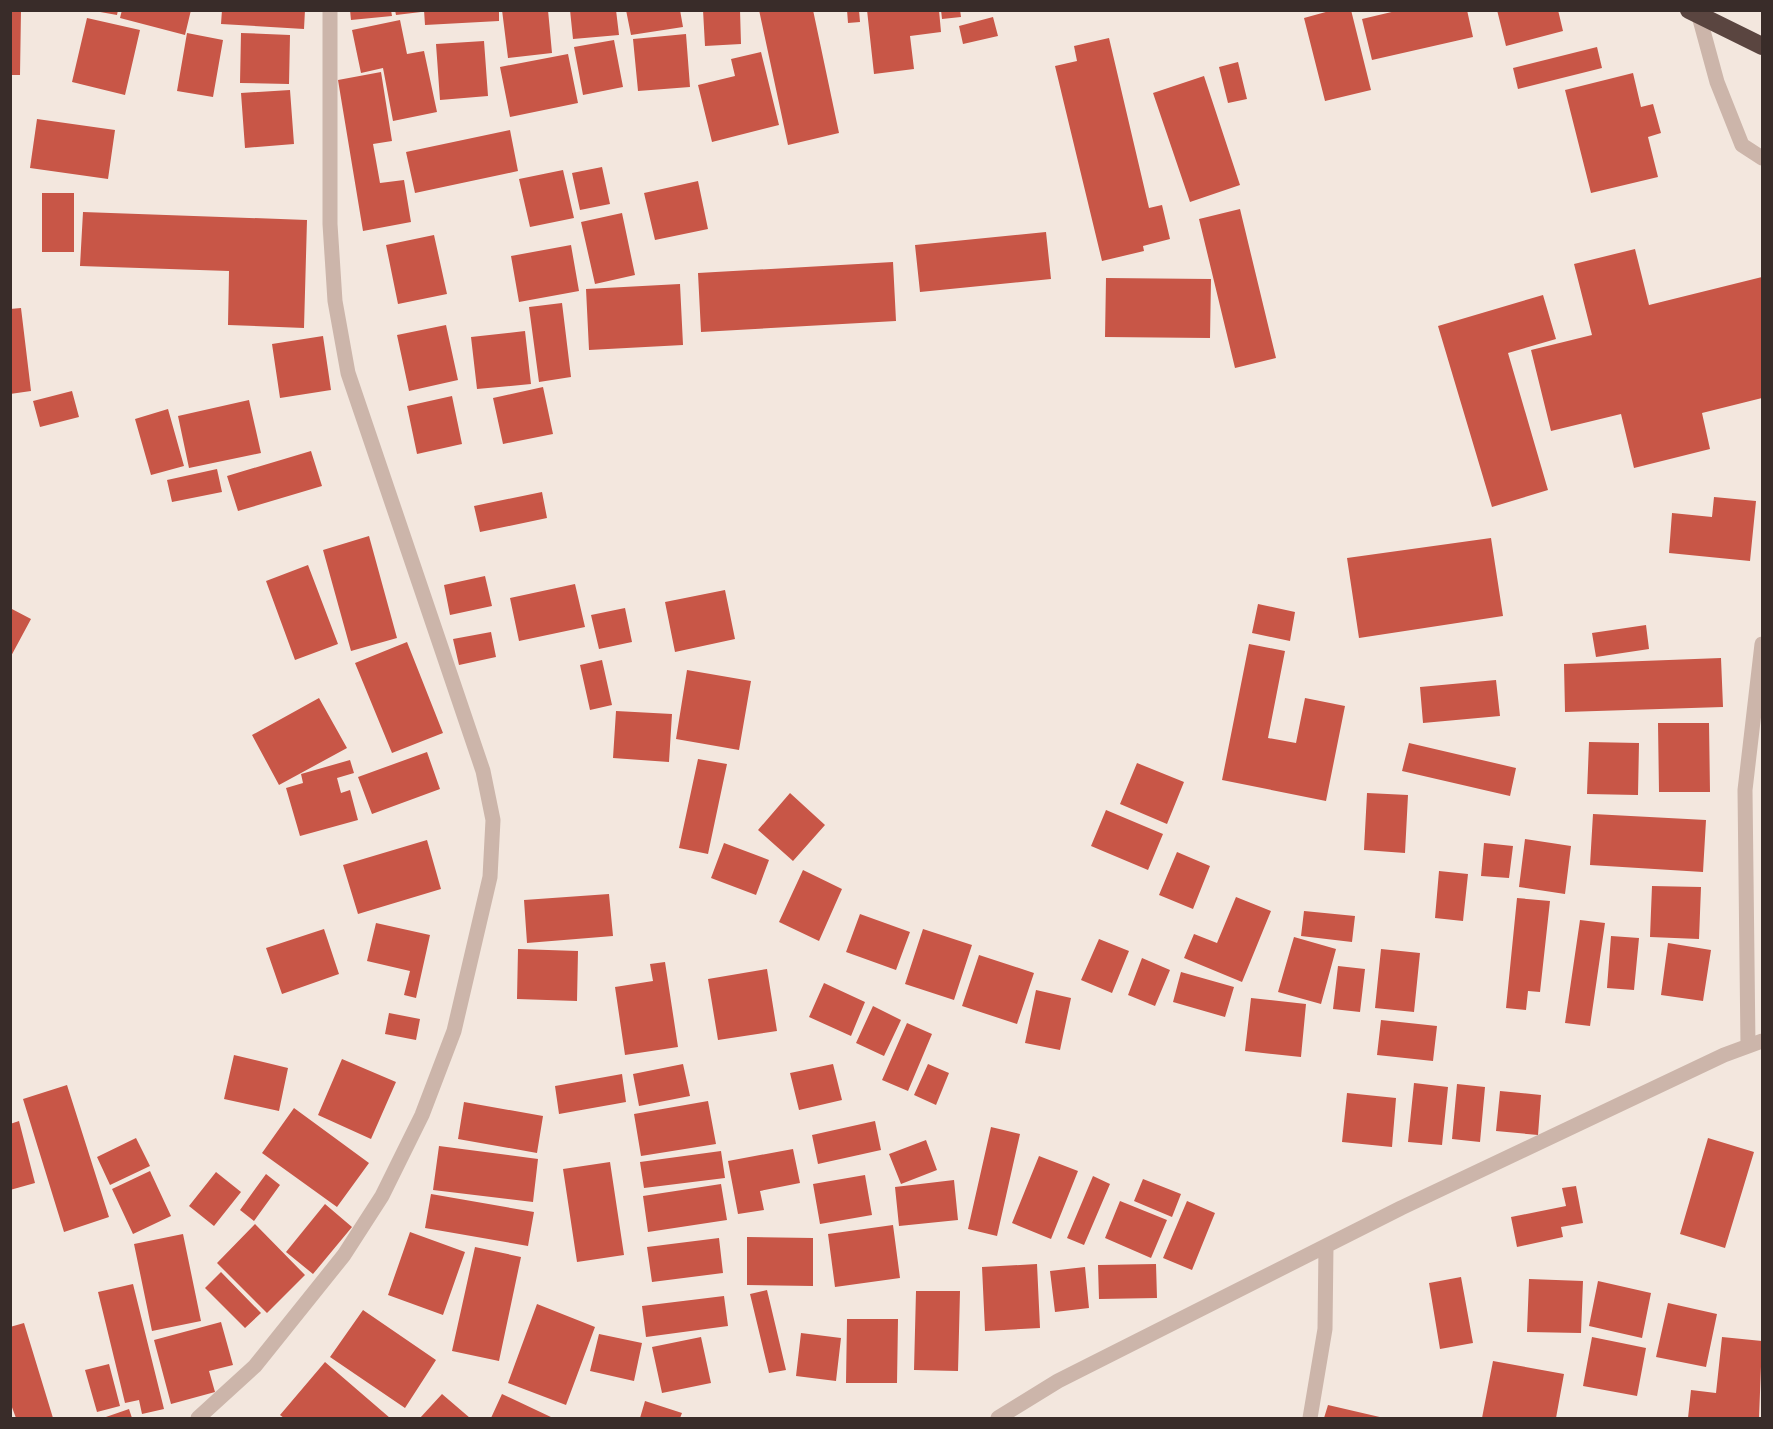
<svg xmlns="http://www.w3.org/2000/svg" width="1773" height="1429" viewBox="0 0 1773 1429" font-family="'Work Sans',sans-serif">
<rect width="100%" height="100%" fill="#f3e7de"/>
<path fill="#c85647" d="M 10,10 L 21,10 L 20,75 L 10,75 Z
M 89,10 L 118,10 L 117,15 Z
M 122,10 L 191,10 L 185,35 L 120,18 Z
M 222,10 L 305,10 L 304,29 L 221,24 Z
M 350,10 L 391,10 L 392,16 L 351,20 Z
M 395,10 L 421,10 L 421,12 L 396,15 Z
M 424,10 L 499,10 L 499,21 L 425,25 Z
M 502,10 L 548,10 L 552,53 L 508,58 Z
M 570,10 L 616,10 L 619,35 L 573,39 Z
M 626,10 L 680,10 L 683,27 L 631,35 Z
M 703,10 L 740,10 L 741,44 L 705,46 Z
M 759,10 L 813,10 L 839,133 L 788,145 Z
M 847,10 L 859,10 L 860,22 L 848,23 Z
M 867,10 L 939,10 L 941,32 L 910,36 L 914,69 L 874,74 Z
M 941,10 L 960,10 L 961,17 L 942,19 Z
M 1333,10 L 1351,10 L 1371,90 L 1325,101 L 1304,18 Z
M 1400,10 L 1467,10 L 1473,37 L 1372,60 L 1362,19 Z
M 1497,10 L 1558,10 L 1563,31 L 1506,46 Z
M 993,17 L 998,36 L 963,44 L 959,26 Z
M 87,18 L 140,30 L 125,95 L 72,82 Z
M 400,20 L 407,54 L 424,51 L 437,112 L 393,121 L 383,68 L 361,73 L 352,30 Z
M 187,33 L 223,40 L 213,97 L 177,91 Z
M 241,33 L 290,35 L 289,84 L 240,83 Z
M 686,34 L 690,87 L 638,91 L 633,39 Z
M 1109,38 L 1149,208 L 1162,205 L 1170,239 L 1143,246 L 1144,251 L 1102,261 L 1055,66 L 1077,61 L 1074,46 Z
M 614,40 L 623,87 L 583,95 L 574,47 Z
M 484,41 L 488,96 L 440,100 L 436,44 Z
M 1597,47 L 1602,68 L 1518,89 L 1513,68 Z
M 761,52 L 779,125 L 712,142 L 698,85 L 735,76 L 731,59 Z
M 568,54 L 578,103 L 510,117 L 500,67 Z
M 1238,62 L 1247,99 L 1228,103 L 1219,67 Z
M 381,72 L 392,141 L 373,144 L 380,183 L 404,180 L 411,222 L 363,231 L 338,80 Z
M 1633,73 L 1641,107 L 1653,104 L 1661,133 L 1648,137 L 1658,177 L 1591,193 L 1565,90 Z
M 1204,76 L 1240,185 L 1190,202 L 1153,93 Z
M 290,90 L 294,144 L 245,148 L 241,93 Z
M 37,119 L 115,130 L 108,179 L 30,168 Z
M 510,130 L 518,171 L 415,193 L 406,152 Z
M 602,167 L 610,204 L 580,210 L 572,173 Z
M 563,170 L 574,218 L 530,227 L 519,179 Z
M 698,181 L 708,229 L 655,240 L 644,193 Z
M 42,193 L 74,193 L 74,252 L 42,252 Z
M 1240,209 L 1276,358 L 1235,368 L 1199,219 Z
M 83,212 L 307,220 L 304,328 L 228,325 L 229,271 L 80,266 Z
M 622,213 L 635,275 L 595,284 L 581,222 Z
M 1046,232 L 1051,279 L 920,292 L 915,245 Z
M 434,235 L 447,294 L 398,304 L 386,245 Z
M 571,245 L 579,291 L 519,302 L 511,256 Z
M 1635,249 L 1649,305 L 1762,277 L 1762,398 L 1702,413 L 1710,449 L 1634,468 L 1621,414 L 1551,431 L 1531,350 L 1592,335 L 1574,264 Z
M 893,262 L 896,321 L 701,332 L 698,273 Z
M 1106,278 L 1211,279 L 1210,338 L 1105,337 Z
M 680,284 L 683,345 L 589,350 L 586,289 Z
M 1543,295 L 1556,339 L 1508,353 L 1548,490 L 1492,507 L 1438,326 Z
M 562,303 L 571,377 L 539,382 L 529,307 Z
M 21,308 L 31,391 L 10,394 L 10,309 Z
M 446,325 L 458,380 L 409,391 L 397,335 Z
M 525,331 L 531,384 L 477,389 L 471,337 Z
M 323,336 L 331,390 L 280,398 L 272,344 Z
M 543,387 L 553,434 L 503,444 L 493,398 Z
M 72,391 L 79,417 L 40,427 L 33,401 Z
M 452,396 L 462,444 L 417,454 L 407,406 Z
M 249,400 L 261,453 L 189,468 L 178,416 Z
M 168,409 L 184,466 L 151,475 L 135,419 Z
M 311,451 L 322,486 L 238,511 L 227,476 Z
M 217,469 L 222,492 L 172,502 L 167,480 Z
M 542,492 L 547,518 L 480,532 L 474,506 Z
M 1714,497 L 1756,501 L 1750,561 L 1669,553 L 1672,513 L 1712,517 Z
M 369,536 L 397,638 L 351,651 L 323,550 Z
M 1491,538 L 1503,616 L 1359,638 L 1347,558 Z
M 308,565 L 338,644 L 295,660 L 266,581 Z
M 485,576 L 492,606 L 450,615 L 444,585 Z
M 575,584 L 585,627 L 519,641 L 510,598 Z
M 725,590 L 735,639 L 675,652 L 665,602 Z
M 1258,604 L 1295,612 L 1290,641 L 1252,633 Z
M 10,608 L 31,619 L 10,658 Z
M 625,608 L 632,642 L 599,649 L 591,615 Z
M 1646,625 L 1649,649 L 1596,657 L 1592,633 Z
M 491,632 L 496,657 L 459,665 L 453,639 Z
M 407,642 L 443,733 L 392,753 L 355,663 Z
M 1249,644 L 1285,651 L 1268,738 L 1296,743 L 1305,698 L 1345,706 L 1326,801 L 1222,780 Z
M 1721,658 L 1723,707 L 1565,712 L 1564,664 Z
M 602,660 L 612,705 L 590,710 L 580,665 Z
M 687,670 L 751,681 L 739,750 L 676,739 Z
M 1496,680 L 1500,716 L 1423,723 L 1420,687 Z
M 319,698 L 347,748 L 279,785 L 252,735 Z
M 616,711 L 672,714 L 669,762 L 613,758 Z
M 1658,723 L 1709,723 L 1710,792 L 1659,792 Z
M 1589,742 L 1639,743 L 1638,795 L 1587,794 Z
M 1409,743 L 1516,768 L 1510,796 L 1402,771 Z
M 427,752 L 440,789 L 372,814 L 358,777 Z
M 698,759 L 727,764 L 708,854 L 679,848 Z
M 350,760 L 354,773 L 337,778 L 341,793 L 350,790 L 358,820 L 300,836 L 286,788 L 303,783 L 301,774 Z
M 1137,763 L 1184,782 L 1167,824 L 1120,804 Z
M 790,793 L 825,825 L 793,861 L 758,830 Z
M 1367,793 L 1408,795 L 1405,853 L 1364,850 Z
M 1106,810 L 1163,834 L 1148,870 L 1091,846 Z
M 1593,814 L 1706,820 L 1703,872 L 1590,865 Z
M 1525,839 L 1571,846 L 1565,894 L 1519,887 Z
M 427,840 L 441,889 L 358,914 L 343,865 Z
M 724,843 L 769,860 L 756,895 L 711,878 Z
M 1484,843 L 1513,846 L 1509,878 L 1481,876 Z
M 1177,852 L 1210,866 L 1193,909 L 1159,895 Z
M 803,870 L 842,889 L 819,941 L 779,922 Z
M 1439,871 L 1468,874 L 1463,921 L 1435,918 Z
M 1652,886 L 1701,887 L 1699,939 L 1650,937 Z
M 609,894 L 613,936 L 527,943 L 524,900 Z
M 1236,897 L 1271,911 L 1242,982 L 1184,958 L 1194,934 L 1217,943 Z
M 1517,898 L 1550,901 L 1540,992 L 1528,991 L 1526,1010 L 1506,1008 Z
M 1304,911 L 1355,916 L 1352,942 L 1301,936 Z
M 860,914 L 910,932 L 896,970 L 846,952 Z
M 1580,920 L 1605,923 L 1590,1026 L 1565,1023 Z
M 376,923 L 430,935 L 416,998 L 404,995 L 410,971 L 367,961 Z
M 324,929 L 339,974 L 282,994 L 266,948 Z
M 923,929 L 972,945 L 954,1000 L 905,984 Z
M 1611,936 L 1639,938 L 1634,990 L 1607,988 Z
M 1294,937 L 1336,949 L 1321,1004 L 1278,992 Z
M 1099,939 L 1129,951 L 1112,993 L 1081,980 Z
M 1668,943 L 1711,950 L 1703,1001 L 1661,995 Z
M 518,949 L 578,951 L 577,1001 L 517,999 Z
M 1381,949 L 1420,953 L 1414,1012 L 1375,1008 Z
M 979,955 L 1034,973 L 1017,1024 L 962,1006 Z
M 1142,958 L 1170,970 L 1155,1006 L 1128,995 Z
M 665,962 L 678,1047 L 625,1055 L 615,987 L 653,981 L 650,964 Z
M 1338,966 L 1365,969 L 1360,1012 L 1333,1009 Z
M 767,969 L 777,1031 L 718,1040 L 708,979 Z
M 1181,972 L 1234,987 L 1225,1017 L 1173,1002 Z
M 824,983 L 865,1002 L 851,1036 L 809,1017 Z
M 1036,990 L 1071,998 L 1060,1050 L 1025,1043 Z
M 1251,998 L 1306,1004 L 1301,1057 L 1245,1051 Z
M 873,1006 L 901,1020 L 884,1056 L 856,1043 Z
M 389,1013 L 420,1019 L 416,1040 L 385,1034 Z
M 1381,1020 L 1437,1026 L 1433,1061 L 1377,1055 Z
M 907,1023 L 932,1034 L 908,1091 L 882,1080 Z
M 234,1055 L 288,1068 L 279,1111 L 224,1099 Z
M 342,1059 L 396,1082 L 371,1139 L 318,1115 Z
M 683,1064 L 690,1096 L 639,1106 L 633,1074 Z
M 833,1064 L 842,1100 L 799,1110 L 790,1073 Z
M 928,1064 L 949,1073 L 936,1105 L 914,1095 Z
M 622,1074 L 626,1102 L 559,1114 L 555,1086 Z
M 1414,1083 L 1448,1087 L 1442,1145 L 1408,1142 Z
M 1457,1084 L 1485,1087 L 1480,1142 L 1452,1139 Z
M 67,1085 L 109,1217 L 64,1232 L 23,1099 Z
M 1500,1091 L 1541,1095 L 1538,1135 L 1496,1131 Z
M 1347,1093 L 1396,1098 L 1392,1147 L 1342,1142 Z
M 708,1101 L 716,1144 L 641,1156 L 634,1114 Z
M 464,1102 L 543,1116 L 537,1153 L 458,1139 Z
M 294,1108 L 369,1163 L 337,1207 L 262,1153 Z
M 19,1121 L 35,1183 L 10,1190 L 10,1124 Z
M 875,1121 L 881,1150 L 818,1164 L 812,1135 Z
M 991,1127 L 1020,1134 L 997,1236 L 968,1229 Z
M 136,1138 L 150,1166 L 110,1185 L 97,1157 Z
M 1708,1138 L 1754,1152 L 1725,1248 L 1680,1234 Z
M 926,1140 L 937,1170 L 901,1184 L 889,1154 Z
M 439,1146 L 538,1159 L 533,1202 L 433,1190 Z
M 793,1149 L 800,1183 L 760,1191 L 764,1210 L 738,1214 L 728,1161 Z
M 721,1151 L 725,1178 L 644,1188 L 640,1162 Z
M 1039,1156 L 1078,1171 L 1051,1239 L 1012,1223 Z
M 610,1162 L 624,1255 L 577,1262 L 563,1169 Z
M 150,1171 L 171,1216 L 133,1234 L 112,1189 Z
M 216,1172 L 241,1192 L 214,1226 L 189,1206 Z
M 266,1174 L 280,1185 L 254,1221 L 240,1210 Z
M 865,1175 L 872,1215 L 820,1224 L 813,1184 Z
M 1093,1176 L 1110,1184 L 1084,1245 L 1067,1238 Z
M 1143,1179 L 1181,1194 L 1172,1217 L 1134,1201 Z
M 954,1180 L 958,1220 L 899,1226 L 895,1187 Z
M 721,1184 L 727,1220 L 648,1232 L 643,1196 Z
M 1576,1186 L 1583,1223 L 1561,1227 L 1563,1237 L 1517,1247 L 1511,1217 L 1566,1206 L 1562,1188 Z
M 431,1194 L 534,1212 L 528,1246 L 425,1228 Z
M 1120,1201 L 1167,1220 L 1151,1258 L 1105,1238 Z
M 1187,1201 L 1215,1213 L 1192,1270 L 1163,1258 Z
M 325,1204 L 352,1227 L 313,1274 L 286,1252 Z
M 255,1224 L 305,1275 L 267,1313 L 217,1263 Z
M 893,1225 L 900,1278 L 835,1287 L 828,1234 Z
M 410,1232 L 465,1252 L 443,1315 L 388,1295 Z
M 183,1234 L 201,1321 L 152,1331 L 134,1244 Z
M 747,1237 L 813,1238 L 813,1286 L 747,1285 Z
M 719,1238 L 723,1273 L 652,1282 L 647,1247 Z
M 475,1247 L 521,1257 L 499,1361 L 452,1351 Z
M 1037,1264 L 1040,1328 L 985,1331 L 982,1267 Z
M 1156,1264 L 1157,1298 L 1099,1299 L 1098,1265 Z
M 1085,1267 L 1089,1308 L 1055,1312 L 1050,1271 Z
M 221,1272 L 261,1313 L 245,1328 L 205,1288 Z
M 1461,1277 L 1473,1343 L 1440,1349 L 1429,1283 Z
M 1529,1279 L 1583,1281 L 1581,1333 L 1527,1332 Z
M 1598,1281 L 1651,1293 L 1642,1338 L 1589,1326 Z
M 133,1284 L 164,1409 L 142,1414 L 139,1400 L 125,1403 L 98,1292 Z
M 767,1290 L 786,1370 L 769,1373 L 750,1294 Z
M 916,1291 L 960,1291 L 958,1371 L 914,1370 Z
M 724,1296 L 728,1326 L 646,1337 L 642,1306 Z
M 1668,1303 L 1717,1314 L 1706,1367 L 1656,1357 Z
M 537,1304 L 595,1327 L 566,1405 L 508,1383 Z
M 363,1310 L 436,1360 L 405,1408 L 330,1357 Z
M 847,1319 L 898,1319 L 897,1383 L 846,1383 Z
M 221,1322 L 233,1365 L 209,1371 L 215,1392 L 171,1404 L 154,1340 Z
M 24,1323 L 53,1418 L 16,1418 L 10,1402 L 10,1327 Z
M 801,1333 L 841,1338 L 836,1381 L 796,1376 Z
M 599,1334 L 642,1343 L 634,1381 L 590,1371 Z
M 701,1337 L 711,1383 L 662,1393 L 652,1347 Z
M 1592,1337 L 1646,1348 L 1637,1396 L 1583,1386 Z
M 1722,1337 L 1762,1341 L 1759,1418 L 1688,1418 L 1691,1390 L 1716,1393 Z
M 1493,1361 L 1564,1374 L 1556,1418 L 1482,1418 Z
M 325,1362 L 390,1418 L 284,1418 L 280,1415 Z
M 109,1364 L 120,1406 L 97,1412 L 85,1370 Z
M 442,1394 L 470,1418 L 420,1418 Z
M 502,1394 L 553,1418 L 491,1418 Z
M 645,1401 L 682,1413 L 680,1418 L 640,1418 Z
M 1328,1405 L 1384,1418 L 1324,1418 Z
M 129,1409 L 132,1418 L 103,1418 Z"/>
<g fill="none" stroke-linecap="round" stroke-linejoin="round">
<path stroke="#ccb5aa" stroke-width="15" d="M 1699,16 L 1717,82 L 1742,145 L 1762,158
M 1748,1046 L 1745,790 L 1762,644
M 198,1418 L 255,1366 L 344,1255 L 382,1196 L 422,1115 L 454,1031 L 490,877 L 493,820 L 483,771 L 348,373 L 335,301 L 330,224 L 330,10
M 998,1418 L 1058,1381 L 1401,1208 L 1724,1055 L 1762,1041
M 1310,1418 L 1325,1329 L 1326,1246"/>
<path stroke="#5a4540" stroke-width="18" d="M 1689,10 L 1762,46"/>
</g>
<rect width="1773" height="1429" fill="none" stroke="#392c29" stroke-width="24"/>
</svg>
